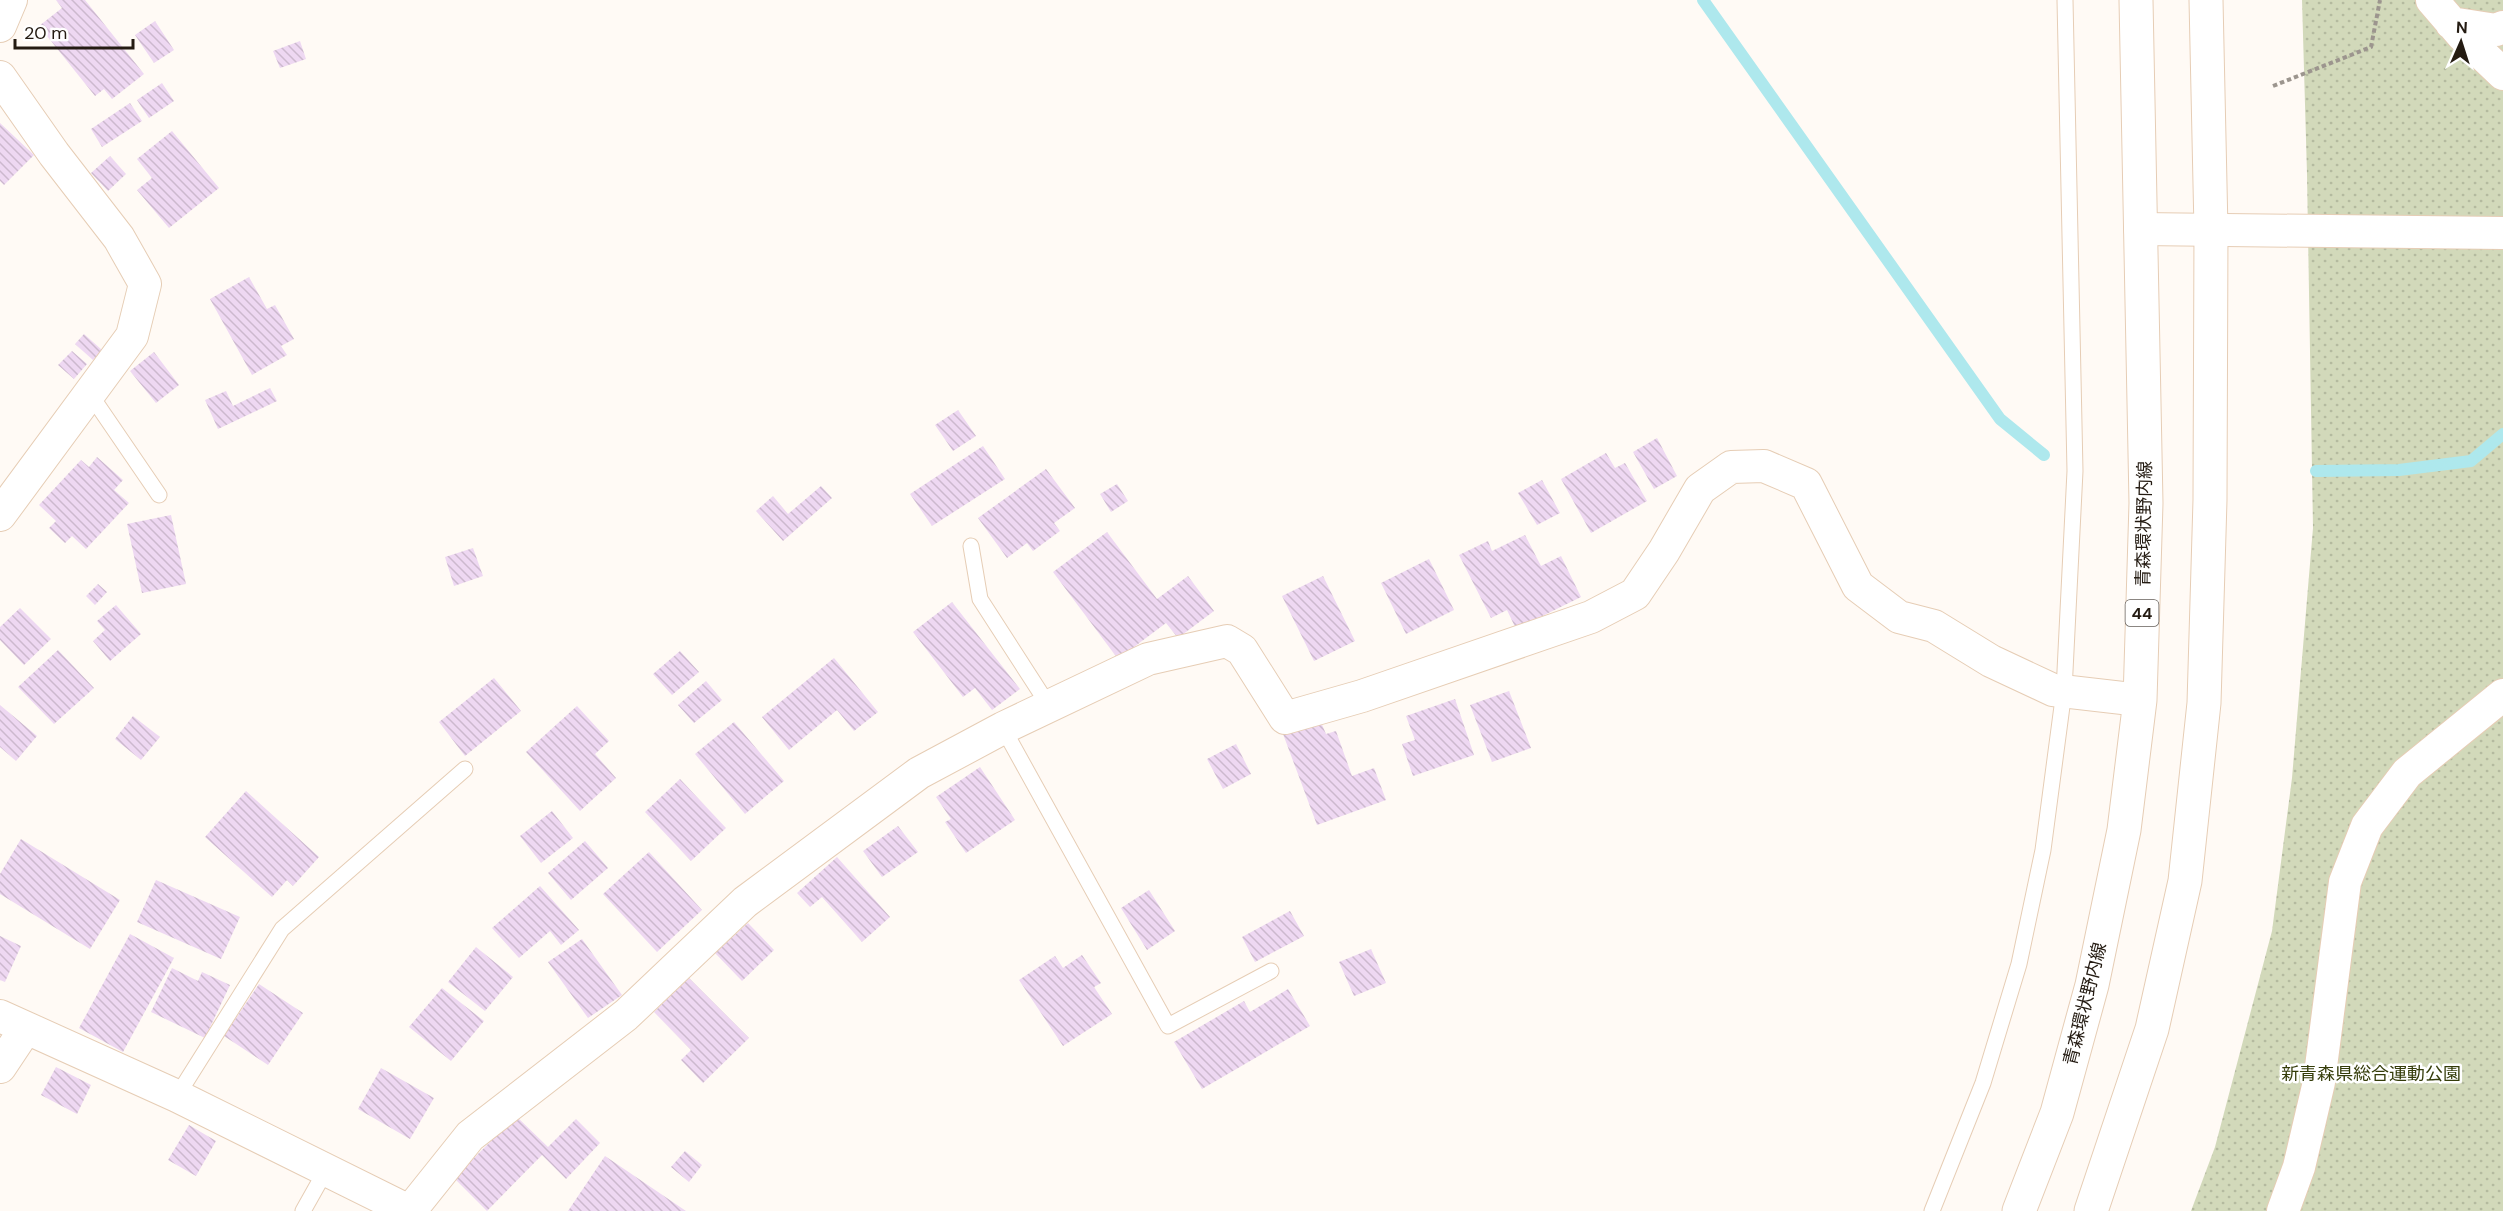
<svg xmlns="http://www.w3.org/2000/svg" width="2503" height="1211" viewBox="0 0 2503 1211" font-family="'DM Sans','Noto Sans JP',sans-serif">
<defs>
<pattern id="park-dots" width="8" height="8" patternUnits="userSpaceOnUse" patternTransform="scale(1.5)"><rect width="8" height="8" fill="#d2d9ba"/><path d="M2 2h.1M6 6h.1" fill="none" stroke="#b4ba9f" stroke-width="1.8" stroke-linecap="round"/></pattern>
<pattern id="building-back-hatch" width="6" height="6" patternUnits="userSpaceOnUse" patternTransform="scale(1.5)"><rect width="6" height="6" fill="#eed8f2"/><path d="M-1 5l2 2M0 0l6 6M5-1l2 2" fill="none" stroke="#ccb9ce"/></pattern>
</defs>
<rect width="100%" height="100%" fill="#fffaf5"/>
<path fill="url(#park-dots)" d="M 2302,0 L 2503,0 L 2503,1211 L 2191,1211 L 2215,1147 L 2272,931 L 2292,778 L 2313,528 L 2307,174 Z"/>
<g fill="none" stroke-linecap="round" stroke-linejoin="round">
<path stroke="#aee8ed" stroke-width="12" d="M 1703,0 L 2000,419 L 2044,455
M 2316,471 L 2399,470 L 2471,461 L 2503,434"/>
</g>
<path fill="url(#building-back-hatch)" d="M 56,0 L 85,0 L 144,74 L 112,99 L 104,89 L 95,96 L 39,26 L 62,8 Z
M 155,21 L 174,50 L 154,63 L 135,35 Z
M 300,41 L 306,59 L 280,68 L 273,51 Z
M 162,83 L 174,101 L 149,118 L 137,100 Z
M 130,103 L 142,121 L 102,147 L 91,129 Z
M 0,123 L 34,155 L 4,185 L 0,181 Z
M 172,131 L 219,188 L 169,228 L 137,190 L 152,178 L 137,159 Z
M 110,156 L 126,174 L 108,191 L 91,173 Z
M 249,277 L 267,309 L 275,305 L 294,339 L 281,346 L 287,355 L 252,375 L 210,299 Z
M 84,334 L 102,350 L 93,360 L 75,344 Z
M 72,351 L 87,364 L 74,379 L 58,365 Z
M 154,352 L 179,385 L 156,403 L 130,371 Z
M 270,388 L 277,401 L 218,429 L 205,400 L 226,391 L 233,406 Z
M 958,410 L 976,436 L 953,451 L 935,425 Z
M 1657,438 L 1677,476 L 1654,489 L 1633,452 Z
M 983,446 L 1005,479 L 932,526 L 910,494 Z
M 1606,453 L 1615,468 L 1625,463 L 1647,501 L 1591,533 L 1561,479 Z
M 97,457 L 123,480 L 114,490 L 129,503 L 86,549 L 72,536 L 65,543 L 49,528 L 56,521 L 39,505 L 81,460 L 89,467 Z
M 1046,469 L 1075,508 L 1054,523 L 1060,531 L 1033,551 L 1027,543 L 1007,558 L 978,518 Z
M 1542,480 L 1560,513 L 1537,525 L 1518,493 Z
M 1117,484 L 1128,501 L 1111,512 L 1100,494 Z
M 821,486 L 832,498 L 783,541 L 756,511 L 773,496 L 788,514 Z
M 171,515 L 186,584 L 142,593 L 127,524 Z
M 1107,532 L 1157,599 L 1188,576 L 1214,611 L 1178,638 L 1166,623 L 1118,659 L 1053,572 Z
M 1525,535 L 1541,566 L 1561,556 L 1581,597 L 1516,629 L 1507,610 L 1491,618 L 1459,555 L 1488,541 L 1492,551 Z
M 473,548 L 483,576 L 454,586 L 445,557 Z
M 1429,559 L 1454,610 L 1406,634 L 1381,583 Z
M 1323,576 L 1355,641 L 1314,661 L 1282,596 Z
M 98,584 L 107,592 L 95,605 L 86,596 Z
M 952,602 L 1020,689 L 992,710 L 975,688 L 963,697 L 913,632 Z
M 116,605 L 141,634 L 110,661 L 93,641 L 105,630 L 97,621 Z
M 20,608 L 51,639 L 24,665 L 0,640 L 0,627 Z
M 58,650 L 94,688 L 54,724 L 18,687 Z
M 680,651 L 699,672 L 672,695 L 653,674 Z
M 834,658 L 878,712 L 854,731 L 837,710 L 789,750 L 762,717 Z
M 494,678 L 521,711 L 465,756 L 439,722 Z
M 706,681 L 722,700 L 694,723 L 678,705 Z
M 1509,691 L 1531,748 L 1492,762 L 1470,705 Z
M 1455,699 L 1474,755 L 1413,776 L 1402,744 L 1415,740 L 1406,716 Z
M 0,705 L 37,736 L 16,761 L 0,747 Z
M 577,706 L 609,741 L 595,754 L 616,778 L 580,811 L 526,752 Z
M 133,716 L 160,737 L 141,760 L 115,739 Z
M 1320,720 L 1326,734 L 1336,731 L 1352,776 L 1374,768 L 1386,800 L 1317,825 L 1283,734 Z
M 734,722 L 784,781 L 745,814 L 695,754 Z
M 1236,744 L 1251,774 L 1223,789 L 1207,759 Z
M 980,767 L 1015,820 L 966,853 L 945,822 L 951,819 L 936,797 Z
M 680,779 L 726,828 L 691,861 L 645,812 Z
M 246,791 L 319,857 L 293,886 L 287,880 L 272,897 L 205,837 Z
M 552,811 L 573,838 L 541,863 L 520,836 Z
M 898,826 L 918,852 L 882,877 L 863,851 Z
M 21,839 L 120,900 L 90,949 L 0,894 L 0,874 Z
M 585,841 L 608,868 L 571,900 L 548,873 Z
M 649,852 L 702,910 L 657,952 L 603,894 Z
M 837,857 L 890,917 L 862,942 L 822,897 L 810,907 L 797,893 Z
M 156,880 L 240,917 L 221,959 L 137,922 Z
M 540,886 L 579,930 L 561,945 L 550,931 L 519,958 L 492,928 Z
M 1149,890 L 1175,931 L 1147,950 L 1121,908 Z
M 1290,911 L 1304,936 L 1255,962 L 1242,937 Z
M 748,923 L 774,950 L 742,981 L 715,953 Z
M 130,934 L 174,958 L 123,1052 L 79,1028 Z
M 0,936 L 21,946 L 5,982 L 0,980 Z
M 582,939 L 622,995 L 588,1018 L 548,962 Z
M 476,947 L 513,977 L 485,1011 L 448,982 Z
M 1371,949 L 1386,983 L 1354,996 L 1339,962 Z
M 1082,955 L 1101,983 L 1094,987 L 1112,1014 L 1063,1046 L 1019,980 L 1055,956 L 1063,968 Z
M 172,968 L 198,981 L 202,972 L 230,985 L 205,1038 L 151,1012 Z
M 689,978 L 749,1038 L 703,1083 L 681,1060 L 691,1050 L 654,1012 Z
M 259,984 L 303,1013 L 268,1065 L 224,1036 Z
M 442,988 L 484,1021 L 451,1061 L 409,1027 Z
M 1288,989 L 1310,1026 L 1202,1089 L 1174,1042 L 1244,1001 L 1250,1012 Z
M 56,1067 L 91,1085 L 77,1114 L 41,1095 Z
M 381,1068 L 434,1098 L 410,1139 L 358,1109 Z
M 516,1116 L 548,1147 L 576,1119 L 600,1143 L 566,1179 L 542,1155 L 487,1211 L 454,1178 Z
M 189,1125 L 216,1141 L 196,1176 L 168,1160 Z
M 685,1151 L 702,1165 L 689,1182 L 671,1167 Z
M 605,1156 L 686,1211 L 568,1211 Z"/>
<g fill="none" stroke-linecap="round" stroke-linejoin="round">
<defs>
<path id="service" d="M 90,394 L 159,495
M 971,546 L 980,599 L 1049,706
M 1003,728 L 1168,1026 L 1271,971
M 177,1096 L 282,929 L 465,769
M 303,1211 L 326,1170
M 1932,1211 L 1983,1083 L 2019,964 L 2043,850 L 2064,691 L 2075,471 L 2065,0"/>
<path id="minor" d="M 2432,0 L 2463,36 L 2503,74
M 2451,23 L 2496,30 L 2503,27
M 0,26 L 11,0
M 0,77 L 54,154 L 119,238 L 145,284 L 132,336 L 0,515
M 2140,229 L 2503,233
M 0,1016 L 177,1096 L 409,1211
M 0,1067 L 26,1028
M 410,1211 L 470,1136 L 626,1015 L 745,902 L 919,773 L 1003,728 L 1148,659 L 1227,641 L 1242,650 L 1285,718 L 1362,696 L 1591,617 L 1635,594 L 1664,551 L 1700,489 L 1731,467 L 1764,466 L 1806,484 L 1858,586 L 1899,617 L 1934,626 L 1991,661 L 2053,690 L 2140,700
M 2283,1211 L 2299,1167 L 2319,1082 L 2345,882 L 2367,826 L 2407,773 L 2503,695"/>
<path id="primary" d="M 2019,1211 L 2057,1113 L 2092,985 L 2124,830 L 2140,700 L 2146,503 L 2136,0
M 2091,1211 L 2152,1029 L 2185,881 L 2204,703 L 2210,500 L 2211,230 L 2206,0"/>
</defs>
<use href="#service" stroke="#e6cdb5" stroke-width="17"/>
<use href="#minor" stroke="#e6cdb5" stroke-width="34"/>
<use href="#primary" stroke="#e6cdb5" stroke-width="35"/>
<path stroke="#9c958e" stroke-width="4" stroke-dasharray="4.5 3" stroke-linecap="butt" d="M 2273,86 L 2371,47 L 2380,0"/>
<use href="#service" stroke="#fff" stroke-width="15"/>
<use href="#minor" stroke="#fff" stroke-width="32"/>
<use href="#primary" stroke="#fff" stroke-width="33"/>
</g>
<g text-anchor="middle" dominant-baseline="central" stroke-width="5" stroke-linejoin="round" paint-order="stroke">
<rect fill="#fff" stroke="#665f59" stroke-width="1.5" x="2125.5" y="600" width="33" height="26" rx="4.5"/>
<g font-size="16" font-weight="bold" fill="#241b12">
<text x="2142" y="613">44</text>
</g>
<g font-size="18" fill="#241b12" stroke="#fff">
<text transform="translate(2144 524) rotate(-89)">青森環状野内線</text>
<text transform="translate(2085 1004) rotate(-76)">青森環状野内線</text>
</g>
<g font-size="18" fill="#353d0a" stroke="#fff">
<text x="2371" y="1074">新青森県総合運動公園</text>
</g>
</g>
<g transform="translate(2461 42) rotate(3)" stroke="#ffffff" stroke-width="4.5" paint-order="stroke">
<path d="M0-4.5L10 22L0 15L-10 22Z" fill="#241b12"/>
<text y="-9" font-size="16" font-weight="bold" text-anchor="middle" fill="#241b12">N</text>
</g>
<path d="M15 39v9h118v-9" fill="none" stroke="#241b12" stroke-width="3"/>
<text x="24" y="39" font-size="18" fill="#241b12" stroke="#ffffff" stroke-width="4.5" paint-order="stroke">20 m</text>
</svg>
